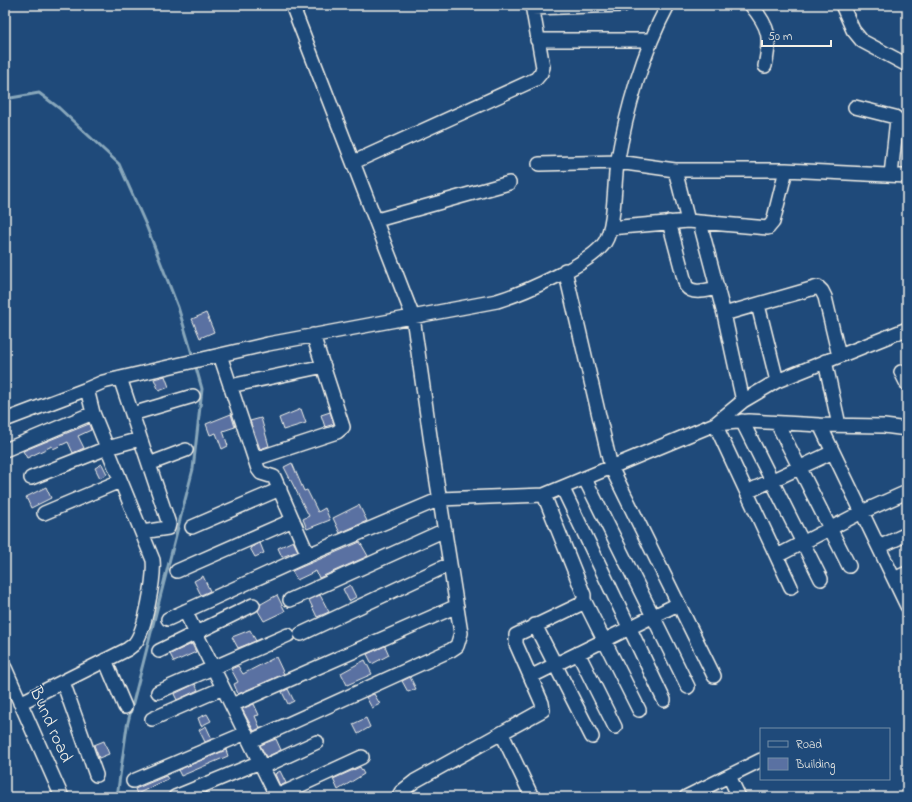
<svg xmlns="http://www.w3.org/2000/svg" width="912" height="802" viewBox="0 0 912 802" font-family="'Indie Flower',sans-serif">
<rect width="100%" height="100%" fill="#1f4a7a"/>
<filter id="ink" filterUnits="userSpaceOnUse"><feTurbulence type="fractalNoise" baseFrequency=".025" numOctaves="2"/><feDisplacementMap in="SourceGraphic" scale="8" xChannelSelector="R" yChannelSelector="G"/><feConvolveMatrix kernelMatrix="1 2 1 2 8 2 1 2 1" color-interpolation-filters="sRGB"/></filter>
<g filter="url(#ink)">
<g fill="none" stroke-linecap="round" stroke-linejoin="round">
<path stroke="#88a7bb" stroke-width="3" d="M 5,99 L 39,93 L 59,108 L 119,164 L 146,225 L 178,307 L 193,357
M 117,797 L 127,726 L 193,469 L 202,389 L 195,364"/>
</g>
<path fill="#5a71a2" stroke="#f4f1e8" d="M 206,313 L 214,332 L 200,338 L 192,319 Z
M 165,376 L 169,387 L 159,391 L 154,379 Z
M 301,409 L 306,423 L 283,430 L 279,418 Z
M 330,412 L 334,424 L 325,427 L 321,415 Z
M 231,414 L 235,427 L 223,431 L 228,446 L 222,449 L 216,433 L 210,435 L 206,424 Z
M 261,418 L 269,446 L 260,449 L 250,421 Z
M 89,424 L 91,430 L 78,436 L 84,448 L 73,453 L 68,442 L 53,449 L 52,446 L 27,458 L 23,451 Z
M 292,463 L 304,491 L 307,490 L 318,512 L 325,508 L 330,520 L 307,529 L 303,519 L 309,516 L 284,467 Z
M 102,464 L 107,474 L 100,478 L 95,468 Z
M 46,487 L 51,498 L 31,508 L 26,497 Z
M 359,505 L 367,521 L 340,533 L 333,518 Z
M 293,541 L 298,551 L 282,557 L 278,548 Z
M 360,542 L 368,556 L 319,578 L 316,571 L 297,580 L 292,571 Z
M 260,543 L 264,553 L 255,557 L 250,548 Z
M 203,576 L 210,591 L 201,595 L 194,581 Z
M 350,585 L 356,597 L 349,601 L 343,589 Z
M 277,595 L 285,611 L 264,621 L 258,611 L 261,604 Z
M 320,595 L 329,612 L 317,617 L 309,600 Z
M 250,630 L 256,641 L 238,648 L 232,637 Z
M 192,644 L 196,652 L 174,662 L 170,654 Z
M 385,646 L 389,655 L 372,664 L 367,654 Z
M 276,657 L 284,674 L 238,694 L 234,684 L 238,682 L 231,669 L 238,666 L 243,674 Z
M 365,660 L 372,674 L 347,685 L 341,673 Z
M 410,677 L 416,689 L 408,692 L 402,681 Z
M 195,684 L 198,690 L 177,700 L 174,694 Z
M 288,689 L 294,701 L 288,704 L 282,692 Z
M 374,694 L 380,704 L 372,708 L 366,697 Z
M 254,704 L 259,715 L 255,716 L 260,728 L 254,731 L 242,709 Z
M 207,714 L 211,721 L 201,726 L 198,718 Z
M 366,718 L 370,727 L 358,734 L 353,724 Z
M 206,726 L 212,739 L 205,742 L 199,730 Z
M 276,739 L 281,750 L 266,757 L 260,745 Z
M 104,741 L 109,754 L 99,758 L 94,745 Z
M 226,750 L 228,756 L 181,776 L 178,770 Z
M 360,767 L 364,774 L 338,790 L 333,779 Z
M 280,771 L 286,783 L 280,786 L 275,774 Z
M 166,776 L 168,779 L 137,794 L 135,789 Z"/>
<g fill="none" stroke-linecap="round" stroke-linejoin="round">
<defs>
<path id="minor" d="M 751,5 C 770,28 771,37 765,66
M 842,5 L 853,30 L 862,41 L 907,65
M 532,8 L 623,5
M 537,40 L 650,40
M 855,107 L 895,117 L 897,119 L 891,175
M 354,162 L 536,79 L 541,73 L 543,67 L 532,5
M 539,164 L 618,162 L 675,170 L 786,170 L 907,176
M 675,170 L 688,221
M 377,220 L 509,183
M 669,222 L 686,286 C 693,295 707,290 718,288
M 700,223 L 724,314
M 610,228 L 688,221 L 768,228 L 773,222 L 786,170
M 565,270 L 611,467 L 714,676
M 758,305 L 777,381
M 220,355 L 258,469 L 261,473 L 274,477 L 308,555
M 825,361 L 839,425
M 901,372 L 907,384
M 120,378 L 169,524 L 168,528 L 142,532
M 230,386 L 324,366
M 743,401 L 724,314 L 818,287 L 822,291 L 825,297 L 839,356
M 132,414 L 193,396
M 5,420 L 87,389
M 742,421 L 821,579
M 777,423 L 849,566
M 820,425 L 907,606
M 5,450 L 93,413
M 255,459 L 337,432 L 343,427 L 313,335
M 149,464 L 186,450
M 31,478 L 107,448 L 140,439
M 585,479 L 688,687
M 563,489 L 664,700
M 747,492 L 833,452
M 44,513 L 120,481
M 192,527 L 280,489
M 879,547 L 907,534
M 777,556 L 862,512 L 907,492
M 177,571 L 293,520
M 894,579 L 907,573
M 791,587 L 715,424 L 743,401 L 777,381 L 907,329
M 290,600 L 445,530
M 584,600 L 639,710
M 185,611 L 277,797
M 168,619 L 308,555 L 440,499 L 544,495 L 715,424 L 749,421 L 820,425 L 884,426 L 907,429
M 535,625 L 592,737
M 301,634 L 450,564
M 159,651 L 253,605
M 578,653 L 615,727
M 105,660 L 125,707
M 5,668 L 62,797
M 532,676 L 678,604
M 63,682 L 96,775
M 158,692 L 288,635
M 20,703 L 128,649 C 130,647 133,646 135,643 C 145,631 155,577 153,560 L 93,413 L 87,389 L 103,382 L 268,344 L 497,301 C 523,293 591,264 605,242 C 615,226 614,184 617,164 C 626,112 643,51 668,5
M 232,705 L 457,606
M 152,719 L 223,688
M 502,734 L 532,797
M 251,741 L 451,650 L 457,646 L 461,633 L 433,457 L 413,317 L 292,5
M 263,767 L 317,742
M 729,776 L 739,797
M 133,781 L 246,733
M 277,796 L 362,757
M 175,797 L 260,762
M 398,797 L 401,792 L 415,781 L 543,710 L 542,703 L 516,644 L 516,635 L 581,604 L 584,600 L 584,595 L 544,495
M 686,797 L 761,760"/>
</defs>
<use href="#minor" stroke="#f4f1e8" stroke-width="16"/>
<use href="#minor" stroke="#1f4a7a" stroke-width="13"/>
</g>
</g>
<g text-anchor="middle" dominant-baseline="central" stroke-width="3" stroke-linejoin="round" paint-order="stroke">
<g font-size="18" fill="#f4f1e8" stroke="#1f4a7a">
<text transform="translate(50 725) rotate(66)">Bund road</text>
</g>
</g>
<rect width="912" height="802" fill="none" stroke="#1f4a7a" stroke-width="20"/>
<rect x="10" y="10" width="892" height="782" fill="none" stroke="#f4f1e8" stroke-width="1.5" filter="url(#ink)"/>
<rect x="760" y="728" width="130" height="52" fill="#1f4a7a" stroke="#748da6"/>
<rect x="768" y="741" width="20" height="6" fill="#1f4a7a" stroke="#748da6"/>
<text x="796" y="748" font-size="12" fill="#f4f1e8">Road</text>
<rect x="768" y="758" width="20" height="12" fill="#5a71a2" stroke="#748da6"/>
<text x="796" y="768" font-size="12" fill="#f4f1e8">Building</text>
<path d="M762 40v6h69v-6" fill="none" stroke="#f4f1e8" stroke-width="2"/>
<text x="768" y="40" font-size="12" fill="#f4f1e8" stroke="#1f4a7a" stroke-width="3" paint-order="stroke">50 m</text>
</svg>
